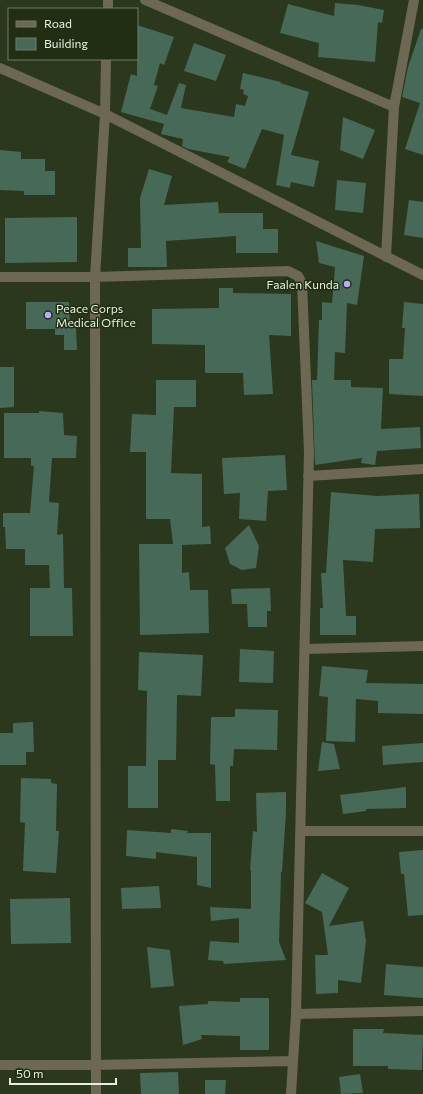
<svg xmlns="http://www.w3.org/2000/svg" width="423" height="1094" viewBox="0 0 423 1094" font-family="Commissioner,sans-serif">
<rect width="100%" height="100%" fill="#2b381d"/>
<path fill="#476958" d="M 335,3 L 358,5 L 384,10 L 382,23 L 378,22 L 375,62 L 318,57 L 319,43 L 280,33 L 288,4 L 334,16 Z
M 137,25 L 174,37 L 164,65 L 160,63 L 154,85 L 158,86 L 150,109 L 167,115 L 179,83 L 186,85 L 181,108 L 234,117 L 236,104 L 245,106 L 248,96 L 243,94 L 244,90 L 240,89 L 243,73 L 281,82 L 280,83 L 309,92 L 291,155 L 319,161 L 314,187 L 291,182 L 290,188 L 276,185 L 284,135 L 262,129 L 245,169 L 227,162 L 230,157 L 188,149 L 182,146 L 183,139 L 161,134 L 164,124 L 121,112 L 131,74 L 137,76 Z
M 421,29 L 423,29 L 423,155 L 405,149 L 420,103 L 402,97 L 408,67 Z
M 194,43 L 226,55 L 216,81 L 184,71 Z
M 343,117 L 375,130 L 363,159 L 340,150 Z
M 0,150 L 21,152 L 21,159 L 45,159 L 45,171 L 55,171 L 55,195 L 24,195 L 24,191 L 0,190 Z
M 149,169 L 172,176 L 164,205 L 218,202 L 219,213 L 263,213 L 263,229 L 278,229 L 278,253 L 236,253 L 236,236 L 166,241 L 167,267 L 128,267 L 128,248 L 141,248 L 140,198 Z
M 337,180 L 366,183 L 363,213 L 335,210 Z
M 409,200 L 423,202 L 423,238 L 404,235 Z
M 77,217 L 77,262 L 5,263 L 5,218 Z
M 316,241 L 364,256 L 357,305 L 347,303 L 345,353 L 335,352 L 334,380 L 351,380 L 351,387 L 383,388 L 381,429 L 420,427 L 421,448 L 377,451 L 375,465 L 361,463 L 362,458 L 315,465 L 312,380 L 317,380 L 319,320 L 322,320 L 322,302 L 332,303 L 335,267 L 319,263 Z
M 219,288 L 233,288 L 233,293 L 291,294 L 291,336 L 269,335 L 273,394 L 244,395 L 243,373 L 205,373 L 205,345 L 152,344 L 152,309 L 219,308 Z
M 26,302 L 69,302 L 70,327 L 76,327 L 77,350 L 64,350 L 64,335 L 55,335 L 55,329 L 26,329 Z
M 404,302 L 423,304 L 423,396 L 389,394 L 389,359 L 403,359 L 405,328 L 402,328 Z
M 0,367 L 14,367 L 14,407 L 0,408 Z
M 156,380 L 196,380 L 196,407 L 174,407 L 171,473 L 202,474 L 202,527 L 210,526 L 211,544 L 182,545 L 182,573 L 189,572 L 190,590 L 208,590 L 209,633 L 140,635 L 139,544 L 173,544 L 170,519 L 146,519 L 146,452 L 130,452 L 132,414 L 156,415 Z
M 39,411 L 63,413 L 64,435 L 77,436 L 76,458 L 52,458 L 49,502 L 59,503 L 57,535 L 63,534 L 64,588 L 72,588 L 73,636 L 30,636 L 30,588 L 50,588 L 49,565 L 25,565 L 25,549 L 6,549 L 5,527 L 3,527 L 3,513 L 30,513 L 34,466 L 31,466 L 31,458 L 4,458 L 4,413 L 39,413 Z
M 285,455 L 287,490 L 268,491 L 266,521 L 239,519 L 240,493 L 224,494 L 222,458 Z
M 331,492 L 377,496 L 419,494 L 420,528 L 375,529 L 373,562 L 343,560 L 346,616 L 356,616 L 356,635 L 320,635 L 320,608 L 323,608 L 321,573 L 326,573 Z
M 249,525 L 259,546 L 256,568 L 242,570 L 230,564 L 225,548 Z
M 270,588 L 271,611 L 267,611 L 267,627 L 248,627 L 247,604 L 232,604 L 231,589 Z
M 240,649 L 274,651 L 273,683 L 239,682 Z
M 139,652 L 203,655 L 201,696 L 177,695 L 176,760 L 158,760 L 158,808 L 128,808 L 128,766 L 146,766 L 147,691 L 138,690 Z
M 322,666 L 368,670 L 366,683 L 423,684 L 423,714 L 378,713 L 378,701 L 356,699 L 355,742 L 326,741 L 328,697 L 319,696 Z
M 235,709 L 278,710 L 277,750 L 234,749 L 233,766 L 230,766 L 230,801 L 216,801 L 215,765 L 210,764 L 211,717 L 235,717 Z
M 33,722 L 34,752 L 26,752 L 26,765 L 0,765 L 0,733 L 13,733 L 13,723 Z
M 322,742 L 334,744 L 340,769 L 318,771 Z
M 423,743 L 423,762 L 383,765 L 382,746 Z
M 21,778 L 51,779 L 51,783 L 57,784 L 56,831 L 59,831 L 56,873 L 23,871 L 25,823 L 20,822 Z
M 406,787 L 406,808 L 366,809 L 366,811 L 343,814 L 340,795 Z
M 286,792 L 286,812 L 282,872 L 281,872 L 279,942 L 286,960 L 224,964 L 223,961 L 208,960 L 210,941 L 239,943 L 239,918 L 211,921 L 210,907 L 251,909 L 251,870 L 250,870 L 253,831 L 257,832 L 256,793 Z
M 171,829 L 188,831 L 187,833 L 211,833 L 211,888 L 197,885 L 197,857 L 156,852 L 156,859 L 126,856 L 127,830 L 171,833 Z
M 423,850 L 423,915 L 408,916 L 404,874 L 401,874 L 399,852 Z
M 322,873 L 349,888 L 329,926 L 363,921 L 366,941 L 361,983 L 338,980 L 338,993 L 316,994 L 315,955 L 328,955 L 322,912 L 305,903 Z
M 159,886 L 161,908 L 122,909 L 121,888 Z
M 70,898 L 71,943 L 11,944 L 10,899 Z
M 147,947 L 170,950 L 174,986 L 151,988 Z
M 386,964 L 423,967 L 423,998 L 384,995 Z
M 240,998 L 269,998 L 269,1050 L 240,1050 L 240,1036 L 201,1035 L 202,1039 L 183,1045 L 179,1006 L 208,1004 L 208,1001 L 240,1002 Z
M 353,1029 L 384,1029 L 383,1033 L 423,1035 L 422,1070 L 388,1069 L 388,1066 L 353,1066 Z
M 178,1072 L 179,1094 L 141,1094 L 140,1073 Z
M 360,1074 L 363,1093 L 341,1094 L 339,1077 Z
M 205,1080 L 226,1080 L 225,1094 L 205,1094 Z"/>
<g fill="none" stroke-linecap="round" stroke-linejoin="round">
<path stroke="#6c6854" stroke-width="10" d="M 145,0 L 394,107
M 108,9 L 108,0
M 0,68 L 105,114 L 423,275
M 386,257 L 394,107 L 414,0
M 0,277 L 95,277 L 288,271 L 298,276 L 302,283 L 309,453 L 296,1014 L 291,1094
M 308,476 L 423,469
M 305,649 L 423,646
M 301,831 L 423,831
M 296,1014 L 423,1011
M 0,1065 L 95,1065 L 293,1061
M 96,1094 L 95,277 L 105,114 L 106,59"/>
</g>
<g fill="#b8abf7" stroke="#212e14" stroke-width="1.5">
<circle cx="347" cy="284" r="4"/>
<circle cx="48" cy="315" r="4"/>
</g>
<g text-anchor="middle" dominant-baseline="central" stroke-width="3" stroke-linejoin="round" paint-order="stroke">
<g font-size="12" fill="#e7f0e0" stroke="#212e14" text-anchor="end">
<text x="339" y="284">Faalen Kunda</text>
<text x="56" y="308" text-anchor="start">Peace Corps<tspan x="56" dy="14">Medical Office</tspan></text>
</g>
</g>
<rect x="8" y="8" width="130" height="52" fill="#212e14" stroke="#707c66"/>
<rect x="16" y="21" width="20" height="6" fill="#6c6854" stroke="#707c66"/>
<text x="44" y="28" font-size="12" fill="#e7f0e0">Road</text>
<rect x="16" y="38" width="20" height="12" fill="#476958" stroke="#707c66"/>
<text x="44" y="48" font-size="12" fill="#e7f0e0">Building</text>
<path d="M10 1078v6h106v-6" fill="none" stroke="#e7f0e0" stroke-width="2"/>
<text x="16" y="1078" font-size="12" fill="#e7f0e0" stroke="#212e14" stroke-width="3" paint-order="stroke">50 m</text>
</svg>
